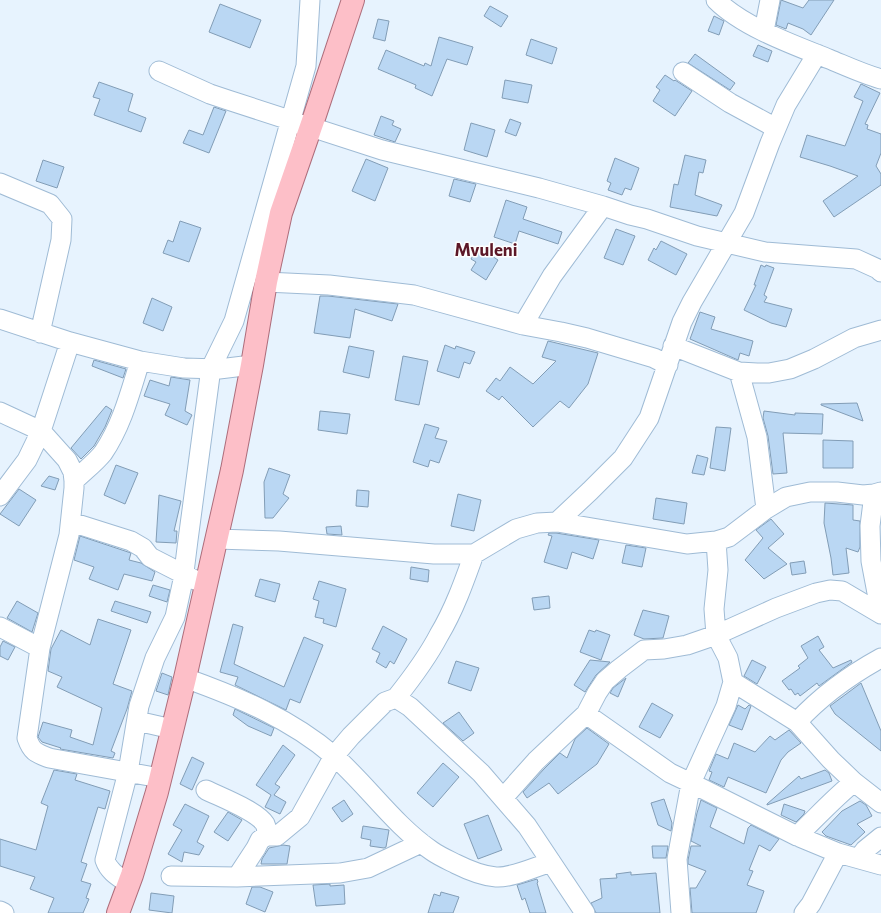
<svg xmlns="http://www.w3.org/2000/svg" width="881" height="913" viewBox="0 0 881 913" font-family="Commissioner,sans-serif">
<rect width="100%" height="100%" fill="#e7f3fe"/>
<path fill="#bad7f3" stroke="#829db6" d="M 781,0 L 803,8 L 809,0 L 834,0 L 811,35 L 803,29 L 788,23 L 786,29 L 776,25 Z
M 220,4 L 261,20 L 250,48 L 209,32 Z
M 490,6 L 508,16 L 501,27 L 484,16 Z
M 714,16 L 724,21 L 719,35 L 708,31 Z
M 378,19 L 389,21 L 385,41 L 373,38 Z
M 439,37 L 473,47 L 467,65 L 447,59 L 432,96 L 415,88 L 416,85 L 378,69 L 386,50 L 424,66 L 425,63 L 431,66 Z
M 531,39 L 557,48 L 552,64 L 526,55 Z
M 758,45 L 772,51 L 768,62 L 753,56 Z
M 695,54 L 735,83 L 730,90 L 688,63 Z
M 665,75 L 674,81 L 675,80 L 692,91 L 675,116 L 653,101 L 660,90 L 656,87 Z
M 505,80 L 532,85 L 528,103 L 502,98 Z
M 99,82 L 133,94 L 128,111 L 146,118 L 141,132 L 94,115 L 100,99 L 93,97 Z
M 861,84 L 880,93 L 865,124 L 868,125 L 867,129 L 881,134 L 881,153 L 876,166 L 881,174 L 881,185 L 834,217 L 823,201 L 858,176 L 830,166 L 800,157 L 807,135 L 845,146 L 863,101 L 854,97 Z
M 214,107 L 226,111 L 209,153 L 183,143 L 189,130 L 203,135 Z
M 381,116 L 394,121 L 392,125 L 401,129 L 395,142 L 374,135 Z
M 510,119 L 521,123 L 516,136 L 505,132 Z
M 471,123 L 495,130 L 487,157 L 464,150 Z
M 685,155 L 706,160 L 703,173 L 699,172 L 695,195 L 722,205 L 717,216 L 670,207 L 674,184 L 678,185 Z
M 615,158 L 639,168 L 631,190 L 625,188 L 622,195 L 608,190 L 611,183 L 607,181 Z
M 366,159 L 388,168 L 375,201 L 352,191 Z
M 43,160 L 64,167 L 57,188 L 36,181 Z
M 454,179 L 476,184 L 470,202 L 449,196 Z
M 506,200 L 527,207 L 523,219 L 562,232 L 558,244 L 519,231 L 515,244 L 494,237 Z
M 180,221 L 201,228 L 189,262 L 163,253 L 168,240 L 173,242 Z
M 616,229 L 635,236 L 623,265 L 604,258 Z
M 661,241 L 687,254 L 676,275 L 648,260 L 654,248 L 656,250 Z
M 478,247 L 498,260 L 486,280 L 471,270 L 476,262 L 471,259 Z
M 761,265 L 765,267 L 766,265 L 774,268 L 764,295 L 767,297 L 764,302 L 792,309 L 786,327 L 771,323 L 744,310 L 756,285 L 754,285 Z
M 320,296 L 328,296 L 398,304 L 392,321 L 355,309 L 350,338 L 314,333 Z
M 152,298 L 172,307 L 163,331 L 143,323 Z
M 700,312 L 715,317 L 711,329 L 753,341 L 749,356 L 740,353 L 738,360 L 690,339 Z
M 548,341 L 598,353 L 588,384 L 569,408 L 560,401 L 533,427 L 502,396 L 499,400 L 486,391 L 496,378 L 500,381 L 510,367 L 533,384 L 556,361 L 542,357 Z
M 445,345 L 455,349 L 456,346 L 475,352 L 470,364 L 464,362 L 459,378 L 437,371 Z
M 349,346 L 374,351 L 369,378 L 343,372 Z
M 403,356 L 428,361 L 419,405 L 395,400 Z
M 94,360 L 126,369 L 123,378 L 92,366 Z
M 171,377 L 190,380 L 185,411 L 192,415 L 187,425 L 165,415 L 170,404 L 144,396 L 150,380 L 169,386 Z
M 857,403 L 863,421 L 821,405 L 821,404 Z
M 106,406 L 112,410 L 105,427 L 94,446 L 81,459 L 71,448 Z
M 320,411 L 350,414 L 347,434 L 318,430 Z
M 764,411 L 795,415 L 795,413 L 823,414 L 822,434 L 783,433 L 787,473 L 773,474 L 768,436 L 763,418 Z
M 425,424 L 439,428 L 435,438 L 447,441 L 439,463 L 430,460 L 428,467 L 413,462 Z
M 716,427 L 731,428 L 725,471 L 710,468 Z
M 823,440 L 853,441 L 853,468 L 823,468 Z
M 697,455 L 708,458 L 704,475 L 692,473 Z
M 116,465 L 138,473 L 125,504 L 104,495 Z
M 269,468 L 290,475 L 283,494 L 289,498 L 273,518 L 265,518 L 264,482 Z
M 49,476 L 59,479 L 55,490 L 41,486 Z
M 19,489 L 36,500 L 19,526 L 0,514 Z
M 357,490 L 369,491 L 368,507 L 356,506 Z
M 458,494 L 481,500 L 474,531 L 451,526 Z
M 159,495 L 181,501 L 174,531 L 177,531 L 176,543 L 156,542 Z
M 656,498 L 687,503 L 684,524 L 653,519 Z
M 825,503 L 853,505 L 853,520 L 860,521 L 860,547 L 858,552 L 846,548 L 849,573 L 833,575 L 831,558 L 824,523 Z
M 771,519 L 784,534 L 768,548 L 787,564 L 764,579 L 745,560 L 763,538 L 756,530 Z
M 341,526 L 342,535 L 327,534 L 326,527 Z
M 549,533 L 556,533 L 599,540 L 593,559 L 572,552 L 567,569 L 544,562 L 552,536 L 548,535 Z
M 80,536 L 131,553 L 129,560 L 141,563 L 155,572 L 152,581 L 124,574 L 118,590 L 89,579 L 94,567 L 74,560 Z
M 626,545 L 646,548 L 642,567 L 622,563 Z
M 804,561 L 806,573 L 792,575 L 790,563 Z
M 411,567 L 429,570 L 428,582 L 410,579 Z
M 260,579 L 280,584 L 275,602 L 255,596 Z
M 319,581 L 346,589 L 336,627 L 323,623 L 324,619 L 315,617 L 319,601 L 313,599 Z
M 153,585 L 170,590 L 167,602 L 149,596 Z
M 549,596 L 550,608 L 534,610 L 532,598 Z
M 17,601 L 38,613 L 32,632 L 7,618 Z
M 115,601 L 151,612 L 147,623 L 111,611 Z
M 643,610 L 669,616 L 663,638 L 644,639 L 634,635 Z
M 98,619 L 131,630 L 113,684 L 132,691 L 127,709 L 111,751 L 115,753 L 113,758 L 60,749 L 61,748 L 42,742 L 38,737 L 43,722 L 72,730 L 70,737 L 93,745 L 102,708 L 57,687 L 62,677 L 48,671 L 51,649 L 61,630 L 90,645 Z
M 233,624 L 243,627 L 234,664 L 284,687 L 304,637 L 323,645 L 300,703 L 290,699 L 286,710 L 235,685 L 238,677 L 220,672 Z
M 383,626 L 407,639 L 394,664 L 390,661 L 386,668 L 376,662 L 380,653 L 372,649 Z
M 589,630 L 595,632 L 596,630 L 610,635 L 601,660 L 580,652 Z
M 818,636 L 824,647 L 819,650 L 833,668 L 851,660 L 852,662 L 819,686 L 817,683 L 800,696 L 798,693 L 795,695 L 791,689 L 789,690 L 782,681 L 800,668 L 798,666 L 808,658 L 801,646 Z
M 3,641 L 15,647 L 8,660 L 0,656 L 0,647 Z
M 590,660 L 610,662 L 596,675 L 585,692 L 574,685 Z
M 752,660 L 766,667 L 757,684 L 744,676 Z
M 456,661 L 479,668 L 471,691 L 448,683 Z
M 162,673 L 172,677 L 168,695 L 156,691 Z
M 626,678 L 618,697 L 610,693 L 613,688 Z
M 861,683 L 881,731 L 881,751 L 835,714 L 830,706 Z
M 652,703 L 673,715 L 660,738 L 639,727 Z
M 738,705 L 745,709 L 749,705 L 751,706 L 742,730 L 729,725 Z
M 235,709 L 274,728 L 271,736 L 248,726 L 233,715 Z
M 459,712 L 474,733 L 463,741 L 443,723 Z
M 587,728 L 609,744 L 597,764 L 558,794 L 549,783 L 527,798 L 523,792 L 544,769 L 560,753 L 567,758 L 575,739 Z
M 789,730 L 801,743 L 788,752 L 781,760 L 766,793 L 728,777 L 724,787 L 709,780 L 712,772 L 709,771 L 716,754 L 728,759 L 734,743 L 755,752 L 770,736 L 775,740 Z
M 283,745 L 295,755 L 275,784 L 280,787 L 274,795 L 286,802 L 280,814 L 265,807 L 271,795 L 256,785 Z
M 192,757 L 204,763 L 192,790 L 180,784 Z
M 443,763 L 459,777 L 433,807 L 417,793 Z
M 54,770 L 77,774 L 75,780 L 110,791 L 105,809 L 98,807 L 81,862 L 87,864 L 81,881 L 91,884 L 86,898 L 89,899 L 83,913 L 48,913 L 54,898 L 30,889 L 35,877 L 0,866 L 0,839 L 36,850 L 48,806 L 41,803 Z
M 825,770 L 829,773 L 832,781 L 767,805 L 767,804 L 799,776 L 801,779 Z
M 664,799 L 672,823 L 671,831 L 658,825 L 651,803 Z
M 344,800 L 353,814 L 342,822 L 332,808 Z
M 701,800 L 717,808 L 710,827 L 744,844 L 748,828 L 751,825 L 779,839 L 770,851 L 759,845 L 749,870 L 753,871 L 747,885 L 764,891 L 756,913 L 692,913 L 690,888 L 696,888 L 706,871 L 688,864 L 688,860 L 691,846 L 701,846 L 691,841 L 697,813 Z
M 860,801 L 866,805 L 872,816 L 857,824 L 865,832 L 851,845 L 826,836 L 822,832 L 842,811 Z
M 185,804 L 209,816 L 197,842 L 204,846 L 199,855 L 184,852 L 182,862 L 168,854 L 182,830 L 173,825 Z
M 784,804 L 805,811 L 804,814 L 796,822 L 781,815 Z
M 228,812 L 242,820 L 228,841 L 214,832 Z
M 488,815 L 502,850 L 478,859 L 464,824 Z
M 363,826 L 389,830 L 386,847 L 384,848 L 370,846 L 371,840 L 361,838 Z
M 283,845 L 290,846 L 287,864 L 261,864 L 262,859 L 269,848 Z
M 652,846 L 668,846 L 666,858 L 653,858 Z
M 631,872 L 631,875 L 656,873 L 660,913 L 596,913 L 591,903 L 602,898 L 600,879 L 617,878 L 616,874 Z
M 537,879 L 538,882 L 537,883 L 546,913 L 530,913 L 525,898 L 522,900 L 517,885 Z
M 330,884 L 330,886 L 344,885 L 345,904 L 316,906 L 313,885 Z
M 252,887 L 260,887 L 273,892 L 265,912 L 246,904 Z
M 441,892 L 459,897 L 453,913 L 428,913 L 434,894 L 440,896 Z
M 151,893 L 174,896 L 172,913 L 149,910 Z"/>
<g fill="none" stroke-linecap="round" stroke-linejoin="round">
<defs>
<path id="minor" d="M 716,0 C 743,27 794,45 829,59 C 846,66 863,74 881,79
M 764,31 L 770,0
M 159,71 L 210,94 L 228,100 L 382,150 L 539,188 L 603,206 L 630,215 L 647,219 L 697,236 L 765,252 L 856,259 L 878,269 L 881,272
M 683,72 L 730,103 L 776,128
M 0,183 L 50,204 L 62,219 L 61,240 L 40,333
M 266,282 L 329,285 L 414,295 L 523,325 L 561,332 L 587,338 L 654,358 L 668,365
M 0,319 L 70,342 L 140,361 L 184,368 L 219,369 L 252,365
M 523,325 L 552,276 L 603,206
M 673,346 L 739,372 L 757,373 L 769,373 L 790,369 L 814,359 L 854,338 L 881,330
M 739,372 L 757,437 L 766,509
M 0,412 L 41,431 L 67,460 L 73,472 L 74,481 L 74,488 L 69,535 L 40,648 L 27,738 C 32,752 36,753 49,758 L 160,778
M 74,481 C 83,472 95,463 103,453 C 122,425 130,393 140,361
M 874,494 L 870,526 L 871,561 L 881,614
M 0,496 L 27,460 L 41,431 L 70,342
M 71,522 L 131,541 L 143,548 L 150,557 L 195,580
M 557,522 L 590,491 L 623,458 L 649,418 L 682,322 L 692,302 L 744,213 L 770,143 L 786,105 L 817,54
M 216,539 L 279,541 L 434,554 L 474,554 L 516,529 L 537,523 L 557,522 L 687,544 L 716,541 L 729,537 L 766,509 L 786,497 L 810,492 L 837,492 L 863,495 L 874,494 L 881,492
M 0,627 L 40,648
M 185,678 C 238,697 291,719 334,756 C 368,786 394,825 432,851 C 439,856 448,860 456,864 C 468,870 482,876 496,877 C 512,878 535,867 551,862
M 733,682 L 797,722 L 831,760 L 854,782 L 881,803
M 396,698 C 412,678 427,658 439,635 C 454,610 464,582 474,554
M 586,714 L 670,773 L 691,783 L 797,836 L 838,853 L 881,865
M 137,721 L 172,729
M 797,722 C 821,696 850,675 881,658
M 206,790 C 220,797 257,811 265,824 C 267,828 267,832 266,836
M 503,798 L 536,761 L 586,714 L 597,693 L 605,681 L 619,669 L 644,650 L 664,649 L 687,645 L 716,635 L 776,608 L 816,593 L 830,590 L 842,591 L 881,614
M 797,836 C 816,818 834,798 854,782
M 859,858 L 865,850 L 881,837
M 171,876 L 237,877 L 340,873 L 368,868 L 421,843
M 237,877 L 256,848 L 260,840 L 266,836 L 277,836 L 300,817 L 334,756 L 351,736 L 385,702 L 396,698 L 410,707 L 481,773 L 527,826 L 585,913
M 129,884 C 119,877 109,872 105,860 L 128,772 L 139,706 L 155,658 L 175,617 L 183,580 L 188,540 L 211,368 L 234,321 L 306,66 L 310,0
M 0,911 L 4,913
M 681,913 L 677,859 L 691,783 L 726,706 L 733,682 L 728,658 L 716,635 L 714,609 L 718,570 L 716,541
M 804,913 L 811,904 L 838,853"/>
<path id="major" d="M 118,913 L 132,875 L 157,792 L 185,678 L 232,470 L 252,365 L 266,282 L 281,213 L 315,115 L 353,0"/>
</defs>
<use href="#minor" stroke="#9fbbd5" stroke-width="21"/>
<use href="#major" stroke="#ad6d7b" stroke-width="24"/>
<use href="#minor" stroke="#fff" stroke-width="19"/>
<use href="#major" stroke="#fdbfc8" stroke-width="22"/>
</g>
<g text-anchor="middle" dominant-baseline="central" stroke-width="3" stroke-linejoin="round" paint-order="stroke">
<g font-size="17" font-weight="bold" fill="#5c1727" stroke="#fefefe">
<text x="486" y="249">Mvuleni</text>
</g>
</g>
</svg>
